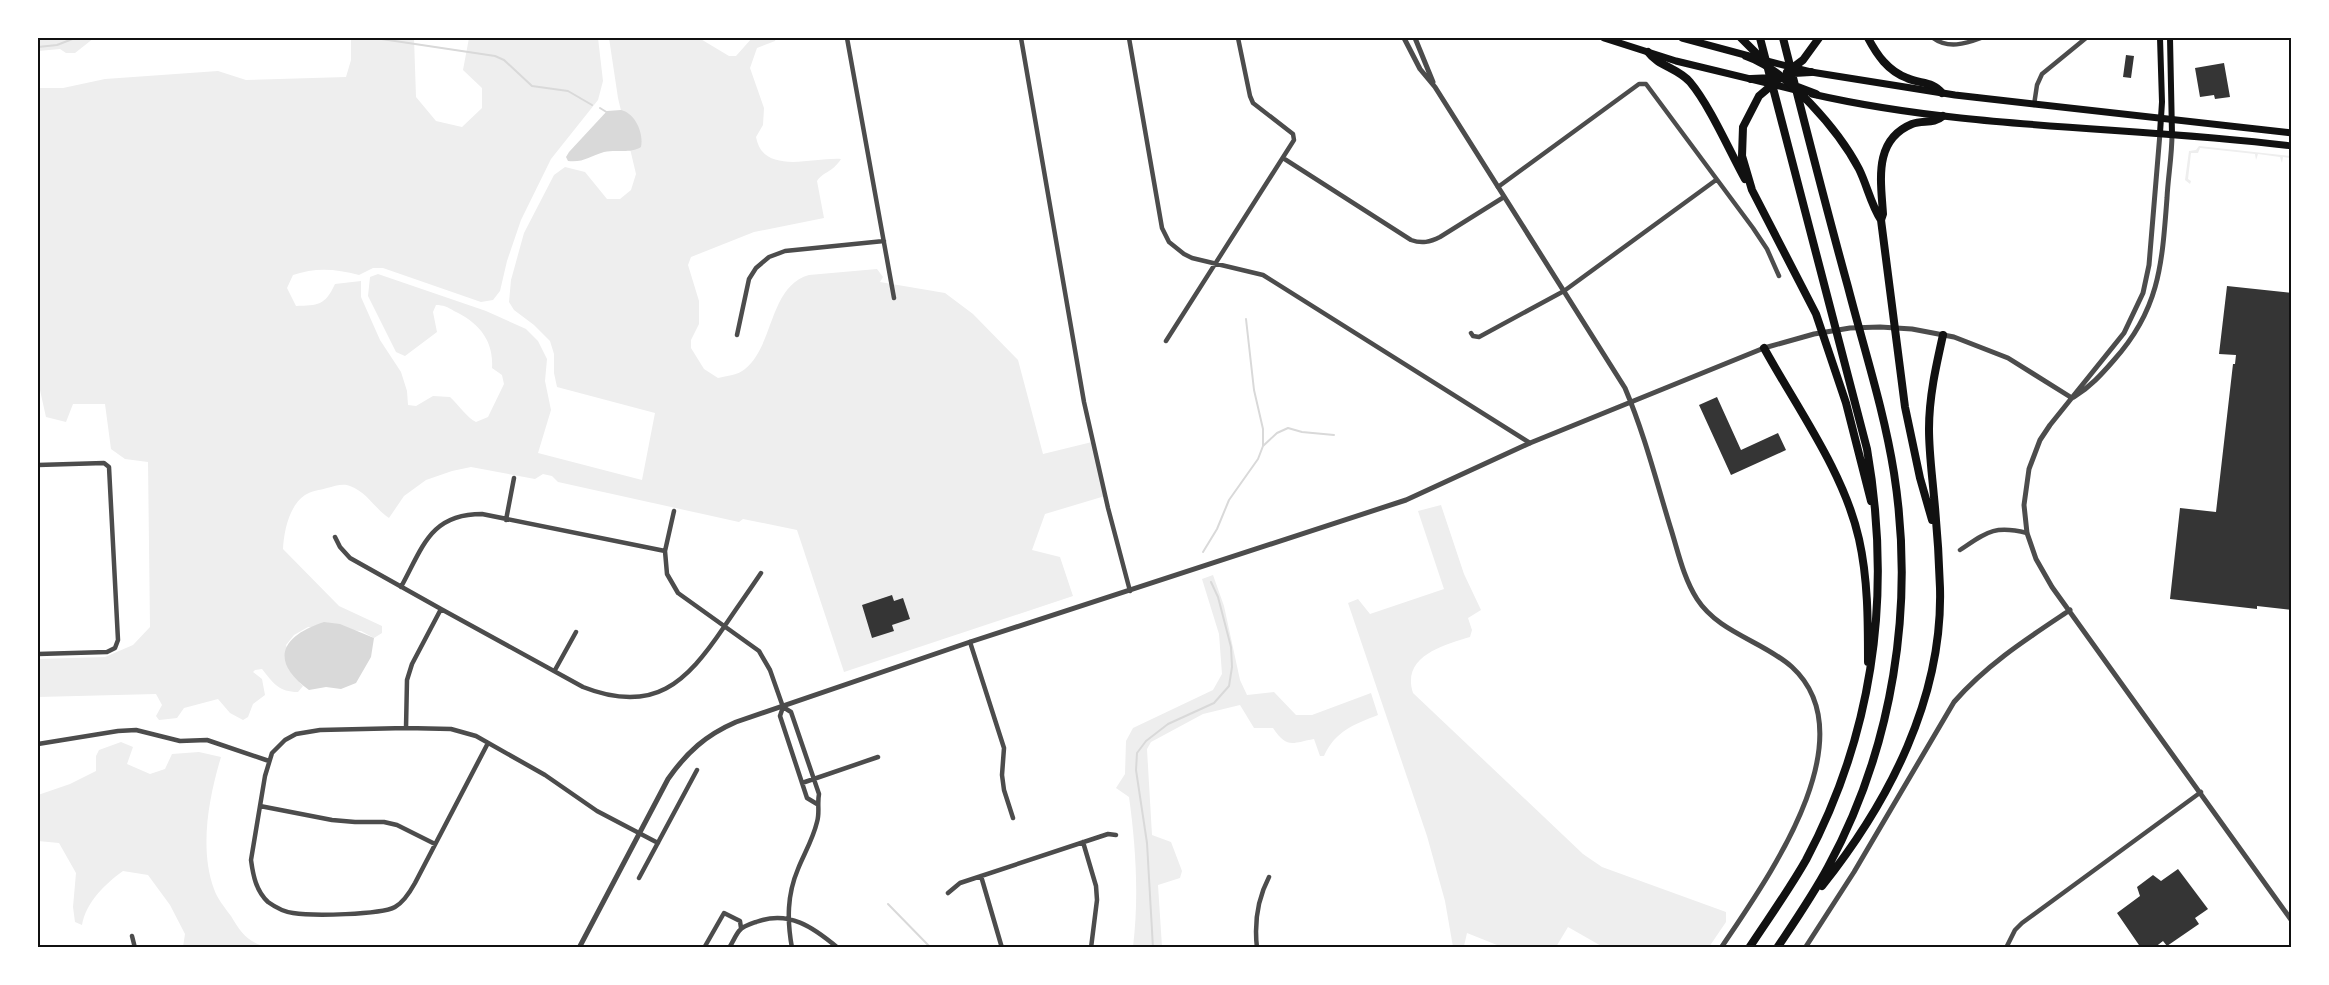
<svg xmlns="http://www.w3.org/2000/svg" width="2329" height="985" viewBox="0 0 2329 985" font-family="Manrope,sans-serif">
<rect width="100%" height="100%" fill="#fff"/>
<path fill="#eee" d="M 38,38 L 94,38 L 75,53 L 66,53 L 60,49 L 38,51 Z
M 351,38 L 414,38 L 416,97 L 436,121 L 462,127 L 482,108 L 482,88 L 463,70 L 469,38 L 553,38 L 560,40 L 563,38 L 598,38 L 603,81 L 598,100 L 551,159 L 521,220 L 507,261 L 500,291 L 493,300 L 481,302 L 383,268 L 373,268 L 359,275 C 336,269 316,267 293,275 L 287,288 L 296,306 C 318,305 325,306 335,284 L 361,281 L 361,297 L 380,340 L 401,372 L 407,391 L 408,405 L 416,406 L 433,396 L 450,397 C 458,404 468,419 476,422 L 488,417 L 504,384 L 502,375 L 492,368 C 494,340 478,322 454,311 C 448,307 443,305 436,305 L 433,312 L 437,332 L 405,356 L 396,352 L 368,296 L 370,277 L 378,274 L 486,311 L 526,329 L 538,341 L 547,359 L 545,381 L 551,410 L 538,453 L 642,480 L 655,413 L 557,387 L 554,373 L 554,354 L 550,341 L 534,325 L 514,310 L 509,302 L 511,280 L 524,233 L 554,175 L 565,167 L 585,172 L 607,199 L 620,199 L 631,190 L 636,174 L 618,98 L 609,38 L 699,38 L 729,56 L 736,56 L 752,38 L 776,38 L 775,41 L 757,48 L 750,68 L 764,108 L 763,125 L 756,137 C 763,176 813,157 841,159 C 832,173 824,171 817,181 L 824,218 L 754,232 L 691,257 L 688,265 L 699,301 L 699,324 L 691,340 L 691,348 L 704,369 L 718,378 C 727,376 738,375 745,369 C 774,346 769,286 809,275 L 877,269 L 883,277 L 880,282 L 945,293 L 973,314 L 1018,360 L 1043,454 L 1092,442 L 1105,496 L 1045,514 L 1032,550 L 1060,557 L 1073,596 L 844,672 L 797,530 L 743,519 L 739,522 L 558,482 L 552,476 L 543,474 L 535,479 L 471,467 L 452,471 L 426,480 L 404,496 L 389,518 C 375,509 367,492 350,486 C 343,483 335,486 327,488 C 320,490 311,491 305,495 C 289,506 284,531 283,549 L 339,606 L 382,626 L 382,633 L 374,638 L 361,631 L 308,627 L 294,635 L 286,645 L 300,683 L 303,686 L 298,692 C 279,692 273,683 262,669 L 255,670 L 253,672 L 262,679 L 265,695 L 253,704 L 248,717 L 243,720 L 230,713 L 218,699 L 184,708 L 177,718 L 159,720 L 156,716 L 162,705 L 156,694 L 38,697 L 38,659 L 105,657 L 133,645 L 150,627 L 148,462 L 125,459 L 111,449 L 105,404 L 73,404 L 66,422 L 46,417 L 38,381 L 38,88 L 63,88 L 105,79 L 218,71 L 246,80 L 346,77 L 351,60 Z
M 2199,146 L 2291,156 L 2291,158 L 2283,157 L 2282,163 L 2280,157 L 2258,154 L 2256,160 L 2255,154 L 2200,148 L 2198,153 L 2191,153 L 2188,179 L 2191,181 L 2190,184 L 2185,180 L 2189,151 L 2196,150 Z
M 1441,505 L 1464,574 L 1481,610 L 1468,618 L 1472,630 L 1470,637 C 1444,645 1401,656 1413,693 L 1583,854 L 1602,867 L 1726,912 L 1726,922 L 1709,947 L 1603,947 L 1568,927 L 1556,947 L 1502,947 L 1467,933 L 1464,946 L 1453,947 L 1445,901 L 1427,836 L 1348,603 L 1358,599 L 1370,614 L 1444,589 L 1418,511 Z
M 1213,575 L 1224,606 L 1240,680 L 1247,695 L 1274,692 L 1296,715 L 1312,715 L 1371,693 L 1378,715 C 1355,724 1335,731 1324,756 L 1320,756 L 1314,739 C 1292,743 1287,749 1273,728 L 1254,728 L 1240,705 L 1203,714 L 1151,742 L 1147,749 L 1152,835 L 1171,842 L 1182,871 L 1180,878 L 1158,885 L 1162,947 L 1133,947 C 1139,898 1136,847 1129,797 L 1116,788 L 1125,774 L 1126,741 L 1133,728 L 1213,690 L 1222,674 L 1219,634 L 1202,579 Z
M 121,742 L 133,747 L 127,764 L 150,774 L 165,769 L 172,754 L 199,752 L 221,757 C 209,797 199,848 214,889 C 217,898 225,908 231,916 C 241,933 248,943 268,947 L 183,947 L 185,934 L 170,905 L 148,875 L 123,871 C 105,884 86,902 82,925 L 75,922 L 73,907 L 76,873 L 59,843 L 38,841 L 38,795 L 70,784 L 96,771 L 96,756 L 99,750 Z"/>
<path fill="#d9d9d9" d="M 621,110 C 635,113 644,133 641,147 C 630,154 617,149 604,152 C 590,156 583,163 568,161 L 566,157 L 569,152 L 607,111 Z
M 324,622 L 340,624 L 374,638 L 371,657 L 356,683 L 341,689 L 326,687 L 309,690 C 269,661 281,636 324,622 Z"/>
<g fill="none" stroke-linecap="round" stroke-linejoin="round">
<path stroke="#d9d9d9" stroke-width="2" d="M 375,38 L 495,56 L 504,60 L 532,86 L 568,91 L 592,105
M 38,47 L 57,45 L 75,38
M 600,108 L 608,113
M 1263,446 L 1277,433 L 1288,428 L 1302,432 L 1334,435
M 1203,552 L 1217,529 L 1229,500 L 1258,459 L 1263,446 L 1263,429 L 1254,390 L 1246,319
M 888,904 L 931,948
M 1153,948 L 1147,843 L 1136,770 L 1137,753 L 1146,741 L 1168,724 L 1214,703 L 1229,686 L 1232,667 L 1231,647 L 1218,597 L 1211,582"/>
</g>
<path fill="#353535" d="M 2126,55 L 2134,56 L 2131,78 L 2123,77 Z
M 2224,63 L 2230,97 L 2215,99 L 2214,95 L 2200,97 L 2195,68 Z
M 2227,286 L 2292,293 L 2292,610 L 2257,606 L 2257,609 L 2170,599 L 2180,508 L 2216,512 L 2233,364 L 2235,364 L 2236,355 L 2219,354 Z
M 1717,397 L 1741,450 L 1778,433 L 1786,450 L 1731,475 L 1699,405 Z
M 892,595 L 894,601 L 903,598 L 910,619 L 892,625 L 894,631 L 872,638 L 862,605 Z
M 2178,869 L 2208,909 L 2195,918 L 2199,924 L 2167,946 L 2163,941 L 2154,948 L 2141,948 L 2117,913 L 2140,896 L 2137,887 L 2153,875 L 2161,881 Z"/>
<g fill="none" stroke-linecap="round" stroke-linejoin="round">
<path stroke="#4c4c4c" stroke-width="4.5" d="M 847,38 L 894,298
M 1021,38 L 1084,402 L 1108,508 L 1130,591
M 1129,38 L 1162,228 L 1169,242 L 1184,254 L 1192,258 L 1263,275 L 1530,443
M 1933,38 C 1948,49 1965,44 1981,38
M 2034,105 L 2037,85 L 2042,74 L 2086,38
M 1283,158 L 1411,240 C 1422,244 1430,242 1440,237 L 1504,197
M 1498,187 L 1639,84 L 1646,84 L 1753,228 L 1767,249 L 1779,276
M 1471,333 L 1473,336 L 1479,337 L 1564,291 L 1716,180
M 737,335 L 749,279 L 756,268 L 769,257 L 785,251 L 884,241
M 1166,341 L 1294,140 L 1293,134 L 1253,103 L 1250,96 L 1238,38
M 38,465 L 104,463 L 109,467 L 118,640 L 115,648 L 107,652 L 38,654
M 674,511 L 665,551 L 667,574 L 678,593 L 759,651 L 770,670 L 783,707 L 791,712 L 819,794 C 817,804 820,813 817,822 C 813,839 804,854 798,869 C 787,895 787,920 792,948
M 506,520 L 514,478
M 335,537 L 340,547 L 350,558 L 441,609 L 412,664 L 407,680 L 406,728
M 1960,550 C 1987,532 1994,525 2027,533
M 401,587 C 423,547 430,514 482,514 L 665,551
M 441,609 L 583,687 C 654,715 686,683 724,627 C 736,609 749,591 761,573
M 970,642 L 1004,748 L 1002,775 L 1004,790 L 1013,818
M 555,670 L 576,632
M 783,707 L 780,716 L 807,798 L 817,804
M 488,743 L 415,883 C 410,892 404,902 395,907 C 380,915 312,916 293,913 C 285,912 275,907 268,902 C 256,891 253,875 251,860 L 265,776 L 272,753 L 285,740 L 296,734 L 320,730 L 406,728 L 451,729 L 476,736 L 545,775 L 597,811 L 658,843
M 38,744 L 118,731 L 136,730 L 180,741 L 207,740 L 269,761
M 802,783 L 878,757
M 260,806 L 332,820 L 355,822 L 384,822 L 397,825 L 435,844
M 1083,842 L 1096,886 L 1097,900 L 1091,948
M 981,876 L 1002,948
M 639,878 L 697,770
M 948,893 L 960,883 L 1108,834 L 1116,835
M 132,936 L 135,948
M 704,948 L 724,913 L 740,921 L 741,928
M 729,948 C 733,942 735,936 739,931 C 743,926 750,924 756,922 C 789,910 813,927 838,948
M 1257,948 C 1254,922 1257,900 1269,877
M 2006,948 L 2015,930 L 2022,923 L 2201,792"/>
<path stroke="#4c4c4c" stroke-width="5" d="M 1404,38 L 1420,69 L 1435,87 L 1625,388 C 1644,433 1656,480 1670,526 C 1678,551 1683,577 1697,599 C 1719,633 1763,641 1792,667 C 1870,739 1764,883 1721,948
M 1415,38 L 1433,82
M 2160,133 L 2149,265 L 2143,293 L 2124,333 L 2050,425 L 2040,440 L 2029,469 L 2024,505 L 2027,533 L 2036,559 L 2052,587 L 2292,921
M 2074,397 C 2090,387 2101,375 2114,360 C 2160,309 2162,263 2167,198 C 2168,177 2172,156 2172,134
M 579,948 L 668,779 C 687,752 706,735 736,722 L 970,642 L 1406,500 L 1530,443 L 1764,348 L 1814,334 L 1850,328 L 1880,327 L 1912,329 L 1954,337 L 2008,358 L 2072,398
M 1805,948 L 1854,872 L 1954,702 C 1987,664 2028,638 2070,610"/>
<path stroke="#111" stroke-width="6" d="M 2160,38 L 2162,102 L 2160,133
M 2170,38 L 2172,134"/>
<path stroke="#111" stroke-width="7" d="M 1604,38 L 1676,61 L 1796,90
M 1682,38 L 1749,56
M 1763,60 L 1811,72 L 1955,95 L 2292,133
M 1812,94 C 1969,130 2132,126 2292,146"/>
<path stroke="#111" stroke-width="8" d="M 1741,38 L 1763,60
M 1868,38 C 1877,55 1888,71 1907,78 C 1920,84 1933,81 1942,93
M 1648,52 C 1658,66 1678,68 1690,82 C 1710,106 1729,150 1745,179
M 1746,56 C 1787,70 1839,131 1859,169 C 1867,185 1871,205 1881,220
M 1787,72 L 1803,60 L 1819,38
M 1811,72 L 1794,73 L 1779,79 L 1759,96 L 1743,127 L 1742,156 L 1752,190 L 1816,314 L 1846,403 L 1871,501
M 1751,79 L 1774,78
M 1795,86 L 1816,94
M 1764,348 C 1797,408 1844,472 1859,539 C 1868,579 1868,621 1868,662
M 1932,520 L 1920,478 L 1905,407 L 1881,220 L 1883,214 C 1881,181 1873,140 1912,124 C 1923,120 1934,124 1943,116
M 1822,886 C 1889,802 1943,698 1940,588 C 1939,557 1937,527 1934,497 C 1932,474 1929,452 1929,429 C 1929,397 1936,366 1943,335
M 1749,948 C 1768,919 1789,890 1806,860 C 1875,730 1892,593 1867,449 L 1760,38
M 1777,948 C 1795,921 1813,895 1828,867 C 1893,747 1915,607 1894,473 C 1884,410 1864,349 1848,287 C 1825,204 1804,121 1783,38"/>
</g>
<rect width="2329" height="985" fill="none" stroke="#ffffff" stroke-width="78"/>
<rect x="39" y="39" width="2251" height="907" fill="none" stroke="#111" stroke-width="2"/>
</svg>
